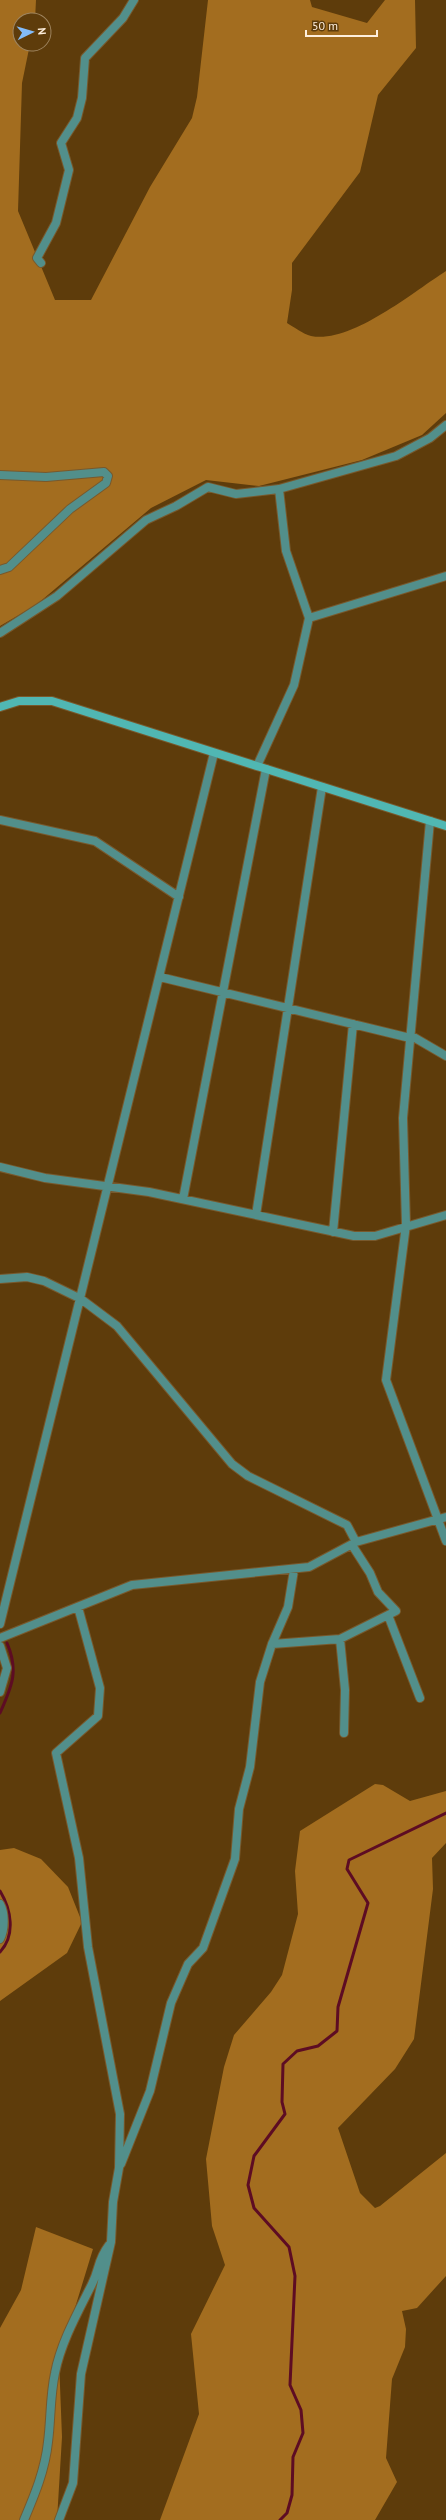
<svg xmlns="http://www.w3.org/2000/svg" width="446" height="2520" viewBox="0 0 446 2520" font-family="'PT Sans',sans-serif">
<rect width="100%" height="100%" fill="#5e3c0b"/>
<path fill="#a36d1f" d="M 0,0 L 36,0 L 35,20 L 20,20 L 20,44 L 30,44 L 22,83 L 18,211 L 55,300 L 91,300 L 150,187 L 192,118 L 197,97 L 208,0 L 310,0 L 312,7 L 367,23 L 385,0 L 415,0 L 416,48 L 378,95 L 360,172 L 292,263 L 292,290 L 287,323 C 294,327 303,334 311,336 C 351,344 413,292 446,271 L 446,413 L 422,435 L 362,460 L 259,486 L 206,480 L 151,508 L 36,605 L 0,626 Z
M 375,1784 L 383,1785 L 410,1801 L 446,1791 L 446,1843 L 432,1858 L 433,1889 L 414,2039 L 395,2069 L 338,2128 L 360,2193 L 375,2208 L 380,2206 L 446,2153 L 446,2276 L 417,2308 L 402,2311 L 406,2329 L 405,2347 L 392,2379 L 386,2458 L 397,2482 L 375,2520 L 160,2520 L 199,2414 L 191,2334 L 225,2265 L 212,2226 L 206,2159 L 224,2067 L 234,2035 L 271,1992 L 282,1975 L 298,1914 L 295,1871 L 300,1831 Z
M 14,1848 L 41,1859 L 68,1887 L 82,1922 L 67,1953 L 0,2001 L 0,1850 Z
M 36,2227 L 93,2249 L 59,2360 L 62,2437 L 57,2520 L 0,2520 L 0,2328 L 21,2290 Z"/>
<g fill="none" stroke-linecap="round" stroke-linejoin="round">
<path stroke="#5d0c23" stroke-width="3" d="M 0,1713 C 12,1686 19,1671 7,1643
M 0,1891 C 11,1909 16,1935 0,1952
M 280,2520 L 287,2513 L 292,2495 L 293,2457 L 303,2433 L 301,2410 L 290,2385 L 295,2276 L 289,2247 L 254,2208 L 248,2185 L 254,2156 L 285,2114 L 282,2102 L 283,2064 L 297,2051 L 318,2046 L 337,2031 L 338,2007 L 368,1903 L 347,1869 L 349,1860 L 446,1813"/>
<defs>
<path id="street" d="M 41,263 L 37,258 L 56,223 L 69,170 L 61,143 L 77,118 L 82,98 L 85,58 L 123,18 L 134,0
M 0,475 L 46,477 L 104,472 L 108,476 L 106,483 L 70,509 L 9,567 L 0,570
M 309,618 L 446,576
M 0,633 L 57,596 L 146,520 L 176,506 L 208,487 L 236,494 L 279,489 L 396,456 L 430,438 L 446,425
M 257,766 L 294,685 L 309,618 L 286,551 L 279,489
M 0,820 L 95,841 L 179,897
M 430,821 L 403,1118 L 406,1225 L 386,1380 L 446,1541
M 160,977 L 410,1038
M 410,1035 L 446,1056
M 0,1167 L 45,1178 L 149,1192 L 354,1236 L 375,1236 L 446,1215
M 183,1199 L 266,769
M 256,1215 L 322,787
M 333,1232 L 353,1024
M 0,1279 L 27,1277 L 44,1281 L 81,1299 L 117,1326 L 232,1464 L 248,1476 L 347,1525 L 356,1542
M 388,1615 L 420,1698
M 0,1624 L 214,753
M 0,1638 L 132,1585 L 309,1567 L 356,1542 L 446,1517
M 340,1639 L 396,1611 L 378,1592 L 370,1573 L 352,1545
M 272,1644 L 340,1639 L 345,1690 L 344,1733
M 0,1646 L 7,1668 L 0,1692
M 0,1904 C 5,1913 5,1929 0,1939
M 121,2164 L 150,2091 L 171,2003 L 188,1964 L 203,1948 L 235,1859 L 239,1809 L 250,1767 L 260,1682 L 272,1644 L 288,1607 L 294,1570
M 24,2520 C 35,2494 45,2470 48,2442 C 51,2419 50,2396 55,2373 C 61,2342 78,2312 92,2284 C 100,2268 97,2261 109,2245
M 59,2520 L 73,2483 L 81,2374 L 111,2242 L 113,2202 L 119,2168 L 120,2114 L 88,1947 L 79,1858 L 56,1753 L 98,1716 L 100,1688 L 78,1607"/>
<path id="secondary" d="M 0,707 L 19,701 L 52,701 L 446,826"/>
</defs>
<use href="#street" stroke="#78592d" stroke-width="10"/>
<use href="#secondary" stroke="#78592d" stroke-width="10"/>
<use href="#street" stroke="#528f8b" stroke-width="8"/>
<use href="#secondary" stroke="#50b7b3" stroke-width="8"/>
</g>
<g transform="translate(32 32) rotate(85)"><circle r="19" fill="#5e3c0b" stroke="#9e845f"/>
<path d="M0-3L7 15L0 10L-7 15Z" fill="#83bcfa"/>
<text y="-6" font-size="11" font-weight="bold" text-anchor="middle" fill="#feefdd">N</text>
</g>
<path d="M306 30v6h71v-6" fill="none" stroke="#feefdd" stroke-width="2"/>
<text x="312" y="30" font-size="12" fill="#feefdd" stroke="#5e3c0b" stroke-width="3" paint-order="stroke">50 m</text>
</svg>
